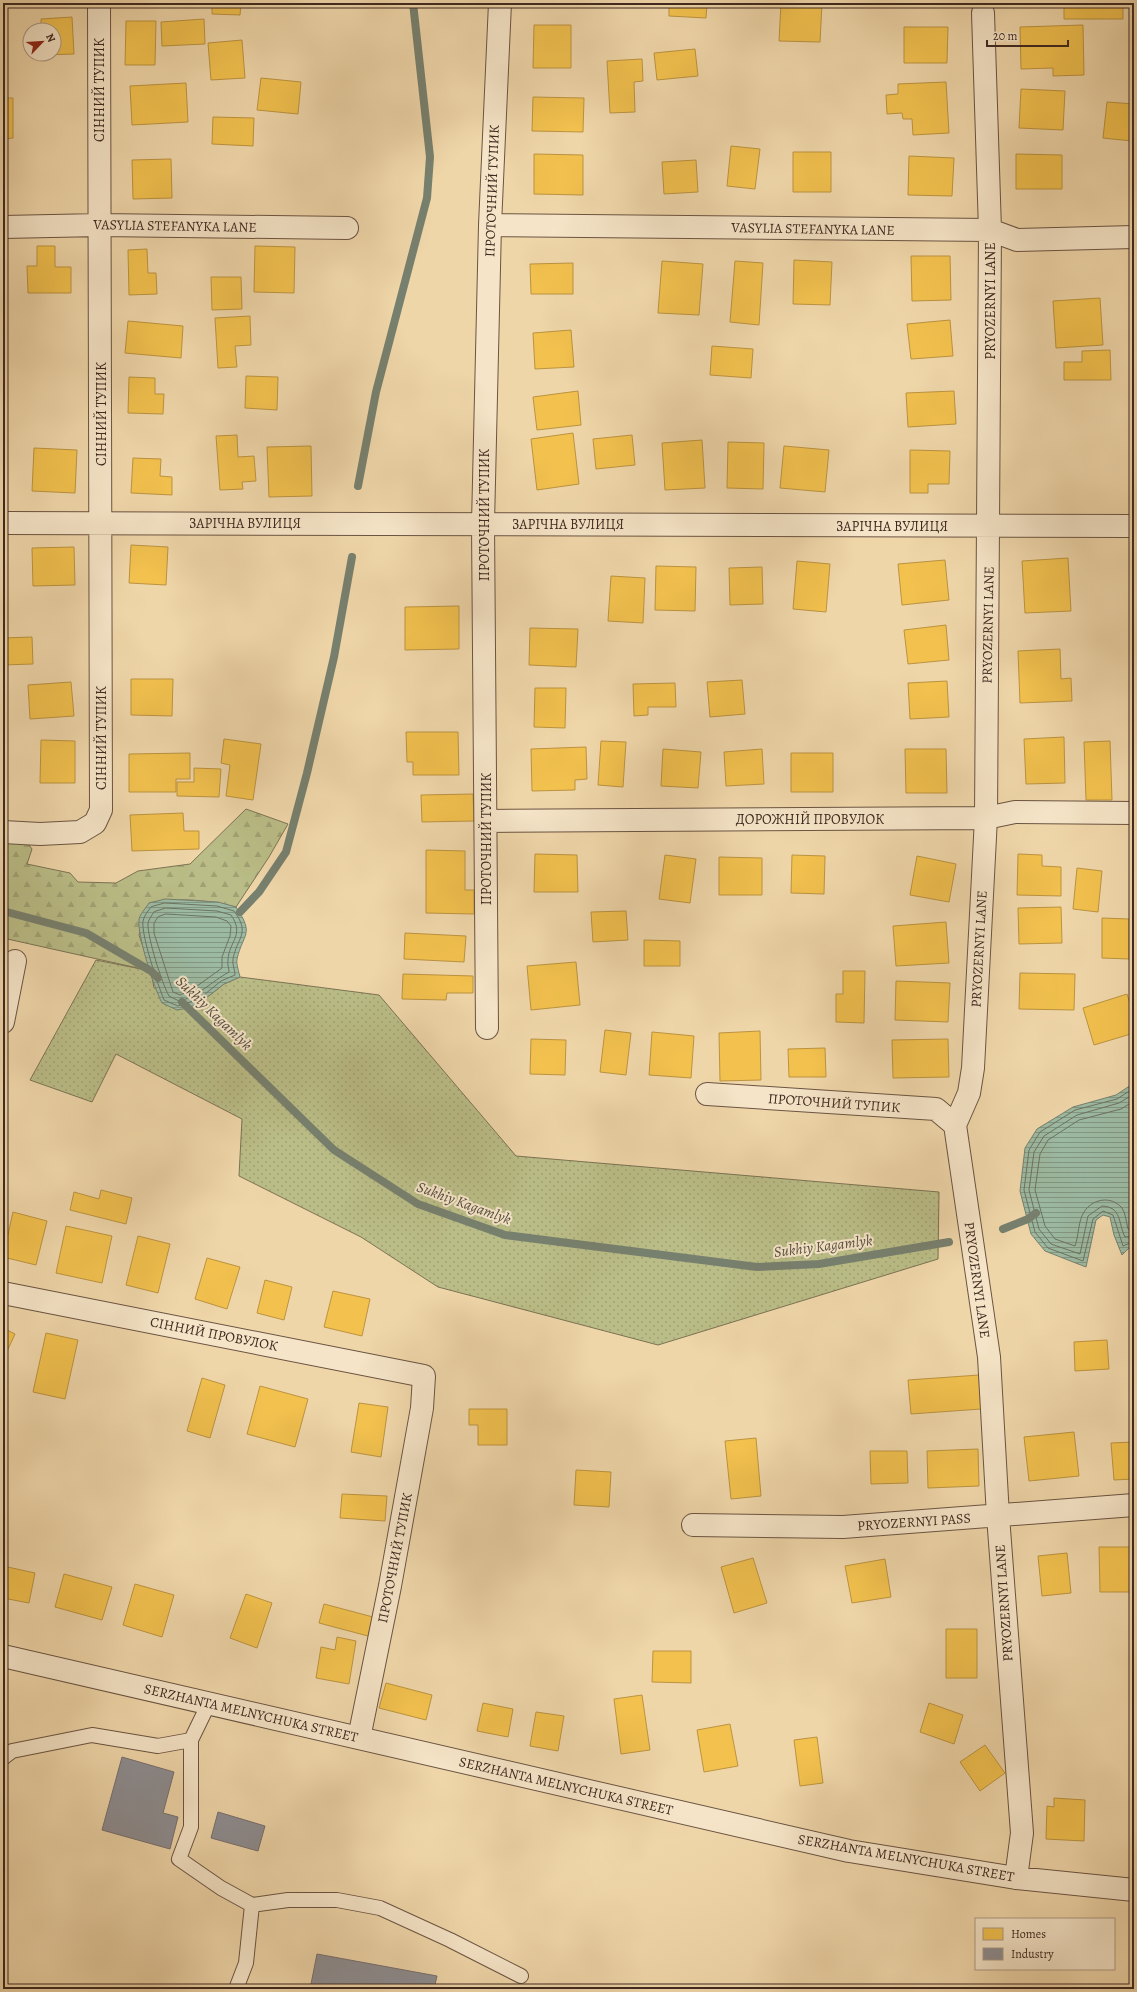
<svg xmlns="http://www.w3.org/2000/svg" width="1137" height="1992" viewBox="0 0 1137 1992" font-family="Alegreya,serif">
<defs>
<pattern id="grass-dots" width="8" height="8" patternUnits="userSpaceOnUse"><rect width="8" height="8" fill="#babd87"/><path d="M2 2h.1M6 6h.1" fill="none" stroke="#a1a274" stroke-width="1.8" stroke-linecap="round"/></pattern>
<pattern id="forest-firs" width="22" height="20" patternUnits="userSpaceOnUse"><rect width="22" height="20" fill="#babd87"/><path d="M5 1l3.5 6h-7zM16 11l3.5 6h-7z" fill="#a1a274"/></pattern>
<pattern id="water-rules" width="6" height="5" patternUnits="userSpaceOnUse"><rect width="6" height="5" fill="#9cbaa2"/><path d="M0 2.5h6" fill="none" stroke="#819784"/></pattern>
</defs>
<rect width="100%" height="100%" fill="#efd6a9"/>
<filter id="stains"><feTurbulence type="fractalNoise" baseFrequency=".005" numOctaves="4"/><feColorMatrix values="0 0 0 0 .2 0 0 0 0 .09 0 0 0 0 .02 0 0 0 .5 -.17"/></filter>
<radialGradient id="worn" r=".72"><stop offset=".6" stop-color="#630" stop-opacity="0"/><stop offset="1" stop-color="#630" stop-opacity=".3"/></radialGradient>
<path fill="url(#grass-dots)" stroke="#7c7354" d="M 96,960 L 151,971 L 154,988 L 201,1002 L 224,984 L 240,977 L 379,995 L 516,1156 L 939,1192 L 938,1259 L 658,1345 L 438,1287 L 361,1237 L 239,1176 L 242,1119 L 116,1054 L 92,1102 L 30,1080 Z"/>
<path fill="url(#forest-firs)" stroke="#7c7354" d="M 246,809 L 288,824 L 269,857 L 236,907 C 209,900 177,897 149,903 L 139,935 L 151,971 L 3,938 L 3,837 L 26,841 L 32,849 L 27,864 L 70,873 L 78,882 L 116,883 L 138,871 L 190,864 Z"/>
<path fill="url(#water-rules)" stroke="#77806e" d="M 165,899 L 218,902 L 236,907 C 255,935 243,933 237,959 C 236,964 239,972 240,977 L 224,984 L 201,1002 L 188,1008 L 177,1010 L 162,1003 C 154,988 137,935 139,919 C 140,914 146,908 149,903 Z
M 1134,1083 L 1134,1243 L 1122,1255 L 1114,1235 L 1110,1217 L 1103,1215 L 1096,1220 L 1086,1267 L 1045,1251 L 1031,1234 L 1020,1191 L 1025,1148 L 1037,1129 L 1073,1107 L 1116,1095 Z"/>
<path fill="#f2c14e" stroke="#bc9340" d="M 212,3 L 241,3 L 240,15 L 212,14 Z
M 530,3 L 582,3 L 582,6 L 530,5 Z
M 669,3 L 707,3 L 706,18 L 669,16 Z
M 781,3 L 822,3 L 820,42 L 779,41 Z
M 1064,3 L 1123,3 L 1123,19 L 1064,19 Z
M 72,17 L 74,54 L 43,55 L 42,54 L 54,54 L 54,30 L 41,30 L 41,19 Z
M 204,19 L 205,44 L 162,46 L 161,22 Z
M 126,21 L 156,21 L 155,65 L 125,65 Z
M 534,25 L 571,25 L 571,68 L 533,68 Z
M 1083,25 L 1084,75 L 1053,76 L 1053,68 L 1021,69 L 1020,27 Z
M 904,27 L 948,27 L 947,63 L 904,63 Z
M 242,40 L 245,78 L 211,80 L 208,43 Z
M 695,49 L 698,76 L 657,80 L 654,53 Z
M 642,59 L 643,81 L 634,82 L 635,112 L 610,113 L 607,61 Z
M 261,78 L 301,82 L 298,114 L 257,110 Z
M 946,82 L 949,133 L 913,135 L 912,119 L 903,119 L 902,113 L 887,114 L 886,95 L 898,94 L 898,84 Z
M 186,83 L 188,122 L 132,125 L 130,86 Z
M 1021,89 L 1065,91 L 1063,130 L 1019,128 Z
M 533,97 L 584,98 L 583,132 L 532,131 Z
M 3,98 L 13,98 L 13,138 L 3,139 Z
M 1107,102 L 1134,104 L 1132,141 L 1103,138 Z
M 213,117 L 254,118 L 253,146 L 212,144 Z
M 731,146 L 760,149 L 755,189 L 727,186 Z
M 793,152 L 831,152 L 831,192 L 793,192 Z
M 534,154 L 583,155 L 583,195 L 534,194 Z
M 1016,154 L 1062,155 L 1062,189 L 1016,189 Z
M 909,156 L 954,158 L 952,196 L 908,195 Z
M 171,159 L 172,198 L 133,199 L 132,160 Z
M 696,160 L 698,192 L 664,194 L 662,162 Z
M 37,246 L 55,246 L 55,267 L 71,267 L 71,293 L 28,293 L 27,266 L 37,266 Z
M 255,246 L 295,247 L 294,293 L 254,292 Z
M 147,249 L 148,273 L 156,273 L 157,294 L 129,295 L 128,250 Z
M 911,256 L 950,256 L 951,300 L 912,301 Z
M 794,260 L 832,262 L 830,305 L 793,304 Z
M 662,261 L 703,264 L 699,315 L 658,313 Z
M 735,261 L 763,263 L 759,325 L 730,322 Z
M 573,263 L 573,294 L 531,294 L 530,264 Z
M 211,277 L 241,277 L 242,309 L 212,310 Z
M 1100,298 L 1103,345 L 1056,348 L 1053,301 Z
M 250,316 L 251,345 L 235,346 L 237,367 L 218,368 L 215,318 Z
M 950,320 L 953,356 L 911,359 L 907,324 Z
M 128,321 L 183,326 L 181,358 L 125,353 Z
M 571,330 L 574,367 L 535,369 L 533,333 Z
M 712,346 L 753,349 L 751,378 L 710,375 Z
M 1110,350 L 1111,380 L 1064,380 L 1064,362 L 1082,362 L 1082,351 Z
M 246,376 L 278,377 L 277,410 L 245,408 Z
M 129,377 L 155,378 L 155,394 L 164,394 L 163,414 L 128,413 Z
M 1131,390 L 1134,390 L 1134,467 L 1132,467 Z
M 578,391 L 581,425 L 537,430 L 533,397 Z
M 954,391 L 956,424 L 908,427 L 906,393 Z
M 573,433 L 579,484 L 537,490 L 531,439 Z
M 237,435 L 238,457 L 254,456 L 256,481 L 242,482 L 243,489 L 220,490 L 216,436 Z
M 632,435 L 635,465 L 596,469 L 593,439 Z
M 702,440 L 705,488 L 665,490 L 662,443 Z
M 728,442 L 764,443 L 763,489 L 727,488 Z
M 311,446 L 312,496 L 269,497 L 267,447 Z
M 784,446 L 829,450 L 825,492 L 780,488 Z
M 34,448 L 77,450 L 75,493 L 32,491 Z
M 910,450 L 950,451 L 949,484 L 928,484 L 928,493 L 910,493 Z
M 133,458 L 161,459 L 160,476 L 172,477 L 172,495 L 131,493 Z
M 131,545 L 168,547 L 166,585 L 129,583 Z
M 74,547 L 75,585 L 33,586 L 32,548 Z
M 1068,558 L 1071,611 L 1025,613 L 1022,561 Z
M 945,560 L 949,600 L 902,605 L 898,564 Z
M 797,561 L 830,564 L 826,612 L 793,609 Z
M 656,566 L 696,567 L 695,611 L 655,610 Z
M 762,567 L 763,604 L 730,605 L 729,568 Z
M 611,576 L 645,578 L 643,623 L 608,621 Z
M 459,606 L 459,649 L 405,650 L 405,607 Z
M 946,625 L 949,660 L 908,664 L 904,630 Z
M 530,628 L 578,629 L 576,667 L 529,665 Z
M 32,637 L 33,664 L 3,665 L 3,638 Z
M 1060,649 L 1061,679 L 1071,678 L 1072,701 L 1020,703 L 1018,651 Z
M 131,679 L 173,679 L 172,716 L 131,715 Z
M 742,680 L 745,714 L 710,717 L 707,682 Z
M 947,681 L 949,717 L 910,719 L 908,683 Z
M 71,682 L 74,716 L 30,719 L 28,685 Z
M 675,683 L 676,707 L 648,707 L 648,715 L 634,716 L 633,684 Z
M 535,688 L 566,688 L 565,728 L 534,727 Z
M 406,732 L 458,732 L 459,775 L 413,775 L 413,762 L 407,762 Z
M 1064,737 L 1065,783 L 1026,784 L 1024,739 Z
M 224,739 L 261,744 L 253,800 L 226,796 L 230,765 L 221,763 Z
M 41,740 L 75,741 L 75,783 L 40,783 Z
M 601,741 L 626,742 L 623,787 L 598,785 Z
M 1110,741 L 1112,800 L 1086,800 L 1084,742 Z
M 586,747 L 587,779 L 575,780 L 575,790 L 532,791 L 531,749 Z
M 663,749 L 701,752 L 698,788 L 661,786 Z
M 762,749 L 764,784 L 726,786 L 724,752 Z
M 905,749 L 946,749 L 947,793 L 906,793 Z
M 190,753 L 190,779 L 176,779 L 176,792 L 129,792 L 129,754 Z
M 791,753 L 833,753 L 833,792 L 791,792 Z
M 194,768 L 221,769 L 219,797 L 177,796 L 177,782 L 194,782 Z
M 473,794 L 474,821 L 422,822 L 421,795 Z
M 183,813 L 184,831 L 199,831 L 199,849 L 132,851 L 130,815 Z
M 426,850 L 465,851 L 465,890 L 474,890 L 474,914 L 426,913 Z
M 535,854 L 577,855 L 578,892 L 534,892 Z
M 1018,854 L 1042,855 L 1042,866 L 1061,867 L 1061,896 L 1017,895 Z
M 665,855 L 696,859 L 690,903 L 659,899 Z
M 792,855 L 825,856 L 824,894 L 791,893 Z
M 917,856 L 956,864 L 949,902 L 910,895 Z
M 719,857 L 762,858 L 762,895 L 719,895 Z
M 1077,868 L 1102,871 L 1098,912 L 1073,909 Z
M 1061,907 L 1062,943 L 1019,944 L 1018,908 Z
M 626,911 L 628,940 L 593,942 L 591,912 Z
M 1102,918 L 1129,919 L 1129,959 L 1102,958 Z
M 946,922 L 949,963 L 896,966 L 893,926 Z
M 405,933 L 466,936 L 464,962 L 404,959 Z
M 644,940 L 680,941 L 680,966 L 644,966 Z
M 576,962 L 580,1005 L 531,1010 L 527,966 Z
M 843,971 L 865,971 L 864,1023 L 836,1022 L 836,994 L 843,994 Z
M 1020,973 L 1075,974 L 1074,1010 L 1019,1009 Z
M 403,974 L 473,976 L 473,993 L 447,993 L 446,1000 L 402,999 Z
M 896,981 L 950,983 L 948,1022 L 895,1020 Z
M 1127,994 L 1134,1016 L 1134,1033 L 1094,1045 L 1083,1008 Z
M 605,1030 L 631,1033 L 626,1075 L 600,1072 Z
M 760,1031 L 761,1080 L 720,1081 L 719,1033 Z
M 652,1032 L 694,1036 L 691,1078 L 649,1075 Z
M 531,1039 L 566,1040 L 565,1075 L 530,1074 Z
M 948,1039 L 949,1077 L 893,1078 L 892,1040 Z
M 825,1048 L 826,1077 L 789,1077 L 788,1049 Z
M 101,1190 L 132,1198 L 126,1224 L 70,1210 L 74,1192 L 99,1199 Z
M 13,1212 L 47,1221 L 36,1265 L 3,1257 Z
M 66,1226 L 112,1236 L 102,1283 L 56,1273 Z
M 138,1236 L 170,1244 L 158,1293 L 126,1285 Z
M 207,1258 L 240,1267 L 227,1309 L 195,1299 Z
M 265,1280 L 292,1287 L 284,1320 L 257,1313 Z
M 333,1291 L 370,1299 L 362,1336 L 324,1327 Z
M 3,1328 L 15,1334 L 3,1360 Z
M 46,1333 L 78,1340 L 65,1399 L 33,1392 Z
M 1107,1340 L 1109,1369 L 1075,1371 L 1074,1342 Z
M 979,1375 L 981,1409 L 911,1414 L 908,1380 Z
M 202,1378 L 225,1385 L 210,1438 L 187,1431 Z
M 260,1386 L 308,1399 L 295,1447 L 247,1434 Z
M 359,1403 L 388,1407 L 381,1457 L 351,1452 Z
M 469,1409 L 507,1409 L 507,1445 L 478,1445 L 478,1425 L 469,1425 Z
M 1074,1432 L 1079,1476 L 1029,1481 L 1024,1437 Z
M 756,1438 L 761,1496 L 731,1499 L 725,1441 Z
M 1134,1442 L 1134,1479 L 1114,1480 L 1111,1443 Z
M 978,1449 L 979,1486 L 928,1488 L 927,1451 Z
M 870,1451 L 907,1451 L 908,1483 L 871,1484 Z
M 576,1470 L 611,1472 L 609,1507 L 574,1505 Z
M 342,1494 L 387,1496 L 385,1521 L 340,1518 Z
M 1099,1547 L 1133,1547 L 1133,1592 L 1100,1592 Z
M 1067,1553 L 1071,1593 L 1042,1596 L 1038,1556 Z
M 753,1558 L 767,1603 L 734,1613 L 721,1567 Z
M 885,1559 L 891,1597 L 852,1603 L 845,1566 Z
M 3,1566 L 35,1573 L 29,1603 L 3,1598 Z
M 64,1574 L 112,1587 L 102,1620 L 55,1607 Z
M 135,1584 L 174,1595 L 162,1637 L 123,1625 Z
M 246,1594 L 272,1603 L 257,1648 L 230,1638 Z
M 324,1604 L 373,1617 L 368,1636 L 319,1623 Z
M 946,1629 L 977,1629 L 977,1678 L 946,1678 Z
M 337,1637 L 356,1641 L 349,1684 L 316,1678 L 321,1647 L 335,1650 Z
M 653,1651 L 691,1651 L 691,1683 L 652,1682 Z
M 386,1683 L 432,1695 L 426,1720 L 379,1708 Z
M 642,1695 L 650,1750 L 621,1754 L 614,1699 Z
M 483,1703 L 513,1709 L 508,1737 L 477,1731 Z
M 929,1703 L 963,1715 L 954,1744 L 920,1732 Z
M 536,1712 L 564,1716 L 558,1751 L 530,1746 Z
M 730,1724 L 738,1766 L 704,1772 L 697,1730 Z
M 817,1737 L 823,1783 L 800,1786 L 794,1740 Z
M 985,1745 L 1005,1773 L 980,1791 L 960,1762 Z
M 1054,1798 L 1085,1800 L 1084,1841 L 1046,1839 L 1047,1806 L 1054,1807 Z"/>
<path fill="#8d8d92" stroke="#766f70" d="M 122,1757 L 174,1772 L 163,1813 L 178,1817 L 170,1849 L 102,1830 Z
M 218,1812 L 265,1826 L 258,1851 L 211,1838 Z
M 317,1954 L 437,1976 L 434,1989 L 310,1989 Z"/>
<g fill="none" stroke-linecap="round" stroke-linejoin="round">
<path stroke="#6e7261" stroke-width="1" d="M 165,903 L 217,906 L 234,911 C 251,934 237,937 233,959 C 232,964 235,970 235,975 L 221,981 L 199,999 L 178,1006 L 164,1000 C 158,985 141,935 143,921 C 144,916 148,911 151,907 Z
M 166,908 L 217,911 L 231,915 C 245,935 229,941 228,960 C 227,964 229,968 229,972 C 212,981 198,997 179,1001 L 169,996 C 162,984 147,936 148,923 C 149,919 152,915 154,912 Z
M 166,914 L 216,917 L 227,921 L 231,926 L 230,936 L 222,957 L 222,968 L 193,989 L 180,995 L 173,992 L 154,933 L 154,923 L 158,917 Z
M 1134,1088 L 1117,1099 L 1075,1110 L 1040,1132 L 1029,1150 L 1024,1190 L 1035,1232 L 1048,1248 L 1083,1261 L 1093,1219 L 1103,1211 L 1113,1215 L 1123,1246 L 1134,1241
M 1134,1094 L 1119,1103 L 1077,1115 L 1044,1136 L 1034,1152 L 1029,1190 L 1039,1229 L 1051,1244 L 1080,1254 L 1088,1216 L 1102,1206 C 1122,1207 1118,1223 1125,1237 L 1134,1236
M 1134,1101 L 1121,1109 L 1079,1120 L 1048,1140 L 1040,1154 L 1035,1190 L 1045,1226 L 1055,1239 L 1075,1246 C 1079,1235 1078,1221 1084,1212 C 1092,1199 1111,1195 1122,1208 C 1126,1214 1126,1222 1128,1229 L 1134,1230"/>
<path stroke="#77806e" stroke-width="8" d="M 358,486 L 376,392 L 427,198 L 430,157 L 413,3
M 3,911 L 86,933 L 151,971 L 158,978
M 240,912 L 259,892 L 286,852 L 307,773 L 334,657 L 352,557
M 182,1002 L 334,1150 L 418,1204 L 505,1235 L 757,1267 L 819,1264 L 949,1242
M 1003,1229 L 1028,1219 L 1036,1213"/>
<defs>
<path id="service" d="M 191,1740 L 191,1827 L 179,1859 L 221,1888 L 252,1905 L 288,1900 L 337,1900 L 380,1908 L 450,1940 L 521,1976
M 3,1758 L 12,1751 L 92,1735 L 158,1746 L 191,1740 L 209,1703
M 236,1989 L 246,1963 L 252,1905"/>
<path id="minor" d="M 983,13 L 990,230 L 986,818 L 973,1068 L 969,1093 L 955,1125 L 989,1357 L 998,1516 L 1022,1833 L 1016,1878
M 490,225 L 990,230 L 1017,240 L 1134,237
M 3,227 L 100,225 L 347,228
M 3,523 L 1134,526
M 486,821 L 986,818 L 1015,812 L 1134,813
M 3,832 L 40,834 L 80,832 L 95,823 L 101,810 L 99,3
M 3,1022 L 15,961
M 487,1028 L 483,524 L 490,225 L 500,3
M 707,1094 L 936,1109 L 955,1125
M 3,1293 L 424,1376 L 422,1408 L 390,1586 L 359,1738
M 693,1525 L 843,1527 L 1134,1505
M 3,1656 L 849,1851 L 1016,1878 L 1134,1890"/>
</defs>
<use href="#service" stroke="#6b5442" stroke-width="16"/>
<use href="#minor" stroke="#6b5442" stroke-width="24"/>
<use href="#service" stroke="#f5e4c7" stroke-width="14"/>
<use href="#minor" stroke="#f5e4c7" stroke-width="22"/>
</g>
<g text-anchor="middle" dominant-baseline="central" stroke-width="4" stroke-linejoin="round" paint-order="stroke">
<g font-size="14" fill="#3f2920" stroke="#f5e4c7">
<text transform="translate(99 90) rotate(-90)">СІННИЙ ТУПИК</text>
<text transform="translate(492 191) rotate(-88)">ПРОТОЧНИЙ ТУПИК</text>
<text transform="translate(175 226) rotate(1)">VASYLIA STEFANYKA LANE</text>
<text transform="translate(813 229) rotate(1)">VASYLIA STEFANYKA LANE</text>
<text transform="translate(990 301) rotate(-90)">PRYOZERNYI LANE</text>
<text transform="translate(101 414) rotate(-90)">СІННИЙ ТУПИК</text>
<text transform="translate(484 515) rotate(-90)">ПРОТОЧНИЙ ТУПИК</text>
<text x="245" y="523">ЗАРІЧНА ВУЛИЦЯ</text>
<text x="568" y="524">ЗАРІЧНА ВУЛИЦЯ</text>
<text x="892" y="526">ЗАРІЧНА ВУЛИЦЯ</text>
<text transform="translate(988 625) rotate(-89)">PRYOZERNYI LANE</text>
<text transform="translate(101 738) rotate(-90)">СІННИЙ ТУПИК</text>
<text x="810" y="819">ДОРОЖНІЙ ПРОВУЛОК</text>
<text transform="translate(486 839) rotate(-90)">ПРОТОЧНИЙ ТУПИК</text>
<text transform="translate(979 949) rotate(-87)">PRYOZERNYI LANE</text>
<text transform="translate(834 1103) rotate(4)">ПРОТОЧНИЙ ТУПИК</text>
<text transform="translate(977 1280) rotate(82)">PRYOZERNYI LANE</text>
<text transform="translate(214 1334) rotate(11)">СІННИЙ ПРОВУЛОК</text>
<text transform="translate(914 1522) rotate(-4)">PRYOZERNYI PASS</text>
<text transform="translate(395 1558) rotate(-79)">ПРОТОЧНИЙ ТУПИК</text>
<text transform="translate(1004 1603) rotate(-94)">PRYOZERNYI LANE</text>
<text transform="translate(251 1713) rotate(13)">SERZHANTA MELNYCHUKA STREET</text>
<text transform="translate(566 1786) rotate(13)">SERZHANTA MELNYCHUKA STREET</text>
<text transform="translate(906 1858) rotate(10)">SERZHANTA MELNYCHUKA STREET</text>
</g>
<g font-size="15" font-style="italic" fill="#564d40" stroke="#f5e4c7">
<text transform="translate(214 1013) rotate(44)">Sukhiy Kagamlyk</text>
<text transform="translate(464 1203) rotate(20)">Sukhiy Kagamlyk</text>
<text transform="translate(823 1246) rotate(-7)">Sukhiy Kagamlyk</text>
</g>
</g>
<rect width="1137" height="1992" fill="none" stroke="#efd6a9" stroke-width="16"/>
<rect x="4" y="4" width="1129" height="1984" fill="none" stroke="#3f2920" stroke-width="2"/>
<rect x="8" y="8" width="1121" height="1976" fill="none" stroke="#3f2920"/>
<rect x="975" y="1918" width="140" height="52" fill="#f5e4c7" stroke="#ac9984"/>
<rect x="983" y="1928" width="20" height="12" fill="#f2c14e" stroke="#ac9984"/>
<text x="1011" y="1938" font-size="12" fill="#3f2920">Homes</text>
<rect x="983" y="1948" width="20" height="12" fill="#8d8d92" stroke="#ac9984"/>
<text x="1011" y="1958" font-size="12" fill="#3f2920">Industry</text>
<g transform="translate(42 42) rotate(65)"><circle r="19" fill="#f5e4c7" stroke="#ac9984"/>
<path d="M0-3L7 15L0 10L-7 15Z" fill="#8f2418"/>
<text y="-6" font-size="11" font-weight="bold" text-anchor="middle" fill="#3f2920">N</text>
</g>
<path d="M987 40v6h81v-6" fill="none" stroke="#3f2920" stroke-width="2"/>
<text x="993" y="40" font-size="12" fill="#3f2920" stroke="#f5e4c7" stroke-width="3" paint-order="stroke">20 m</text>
<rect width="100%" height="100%" filter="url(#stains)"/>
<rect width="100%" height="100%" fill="url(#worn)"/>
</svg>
